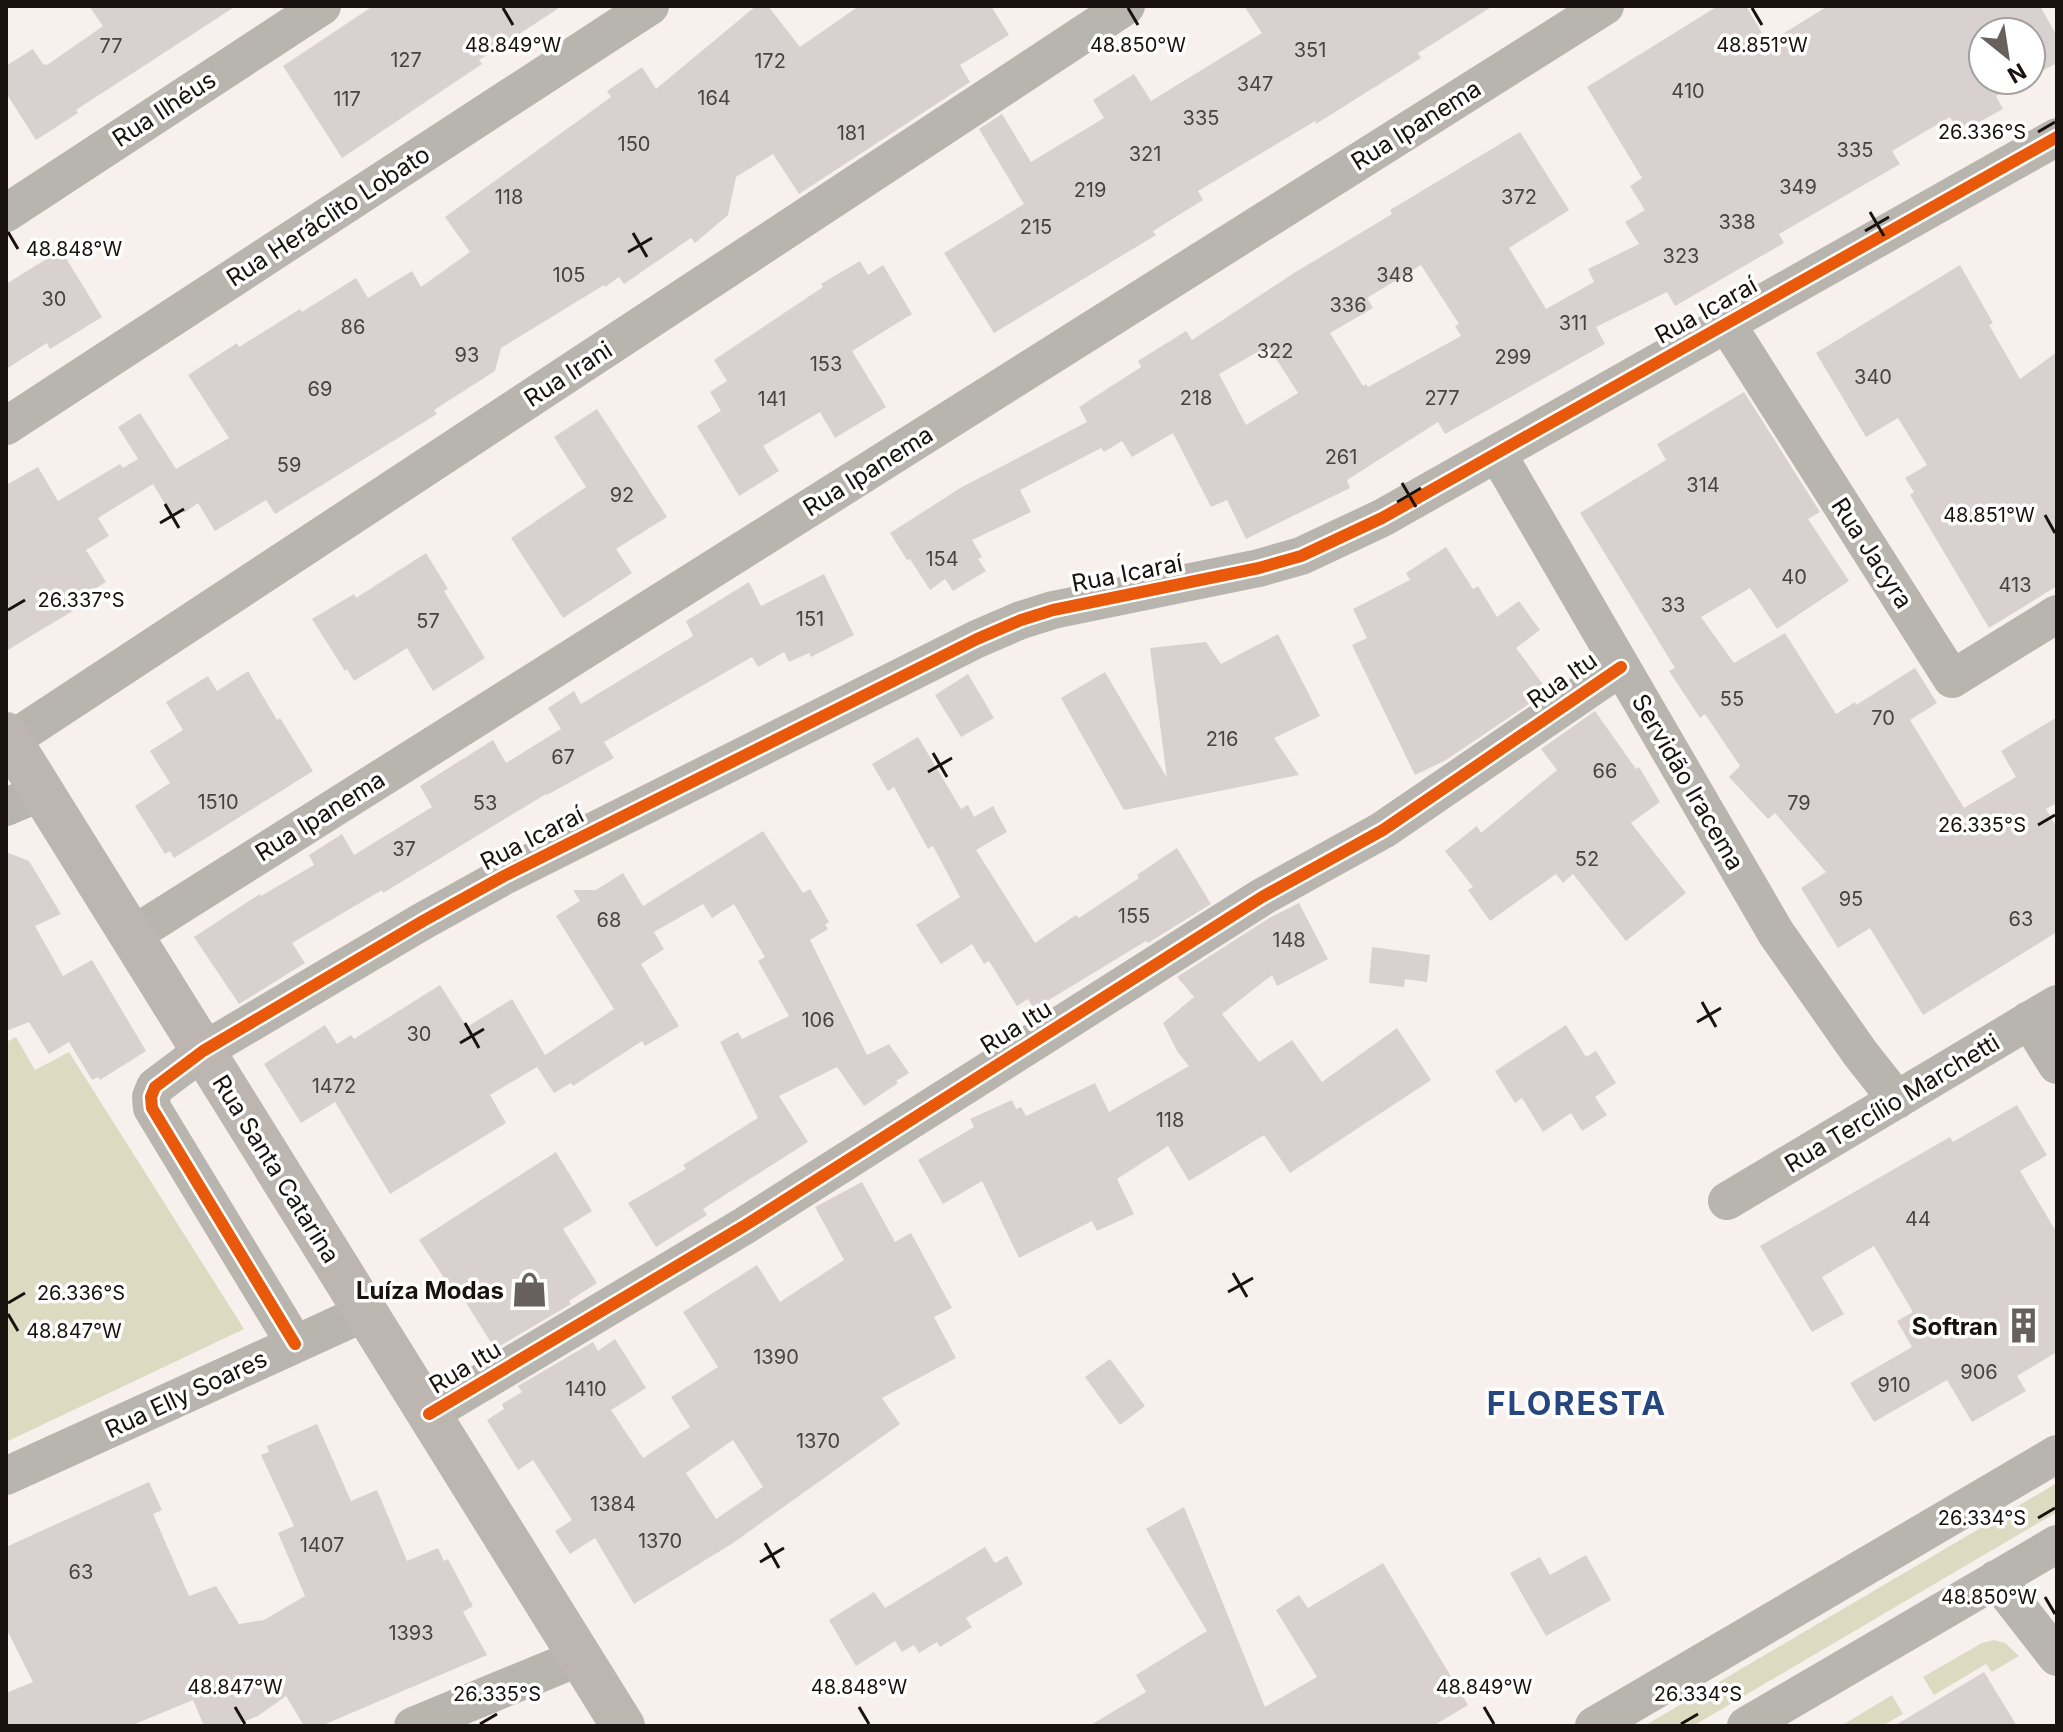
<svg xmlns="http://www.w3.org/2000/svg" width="2063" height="1732" viewBox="0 0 2063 1732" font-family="Inter,sans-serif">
<rect width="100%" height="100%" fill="#f7f0ec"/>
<path fill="#dcdbc2" d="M 16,1037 L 35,1070 L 69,1052 L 244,1329 L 6,1442 L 6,1042 Z
M 2057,1483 L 2057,1512 L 1693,1726 L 1644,1726 Z
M 1994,1640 L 2005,1643 L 2019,1656 L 1992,1672 L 1986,1664 L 1934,1695 L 1923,1677 L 1982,1643 Z
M 1892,1695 L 1903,1714 L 1882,1726 L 1841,1726 Z"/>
<path fill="#d9d1cf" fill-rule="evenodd" d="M 89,6 L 236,6 L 76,110 L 78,113 L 36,140 L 6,93 L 6,66 L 33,49 L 43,64 L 47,65 L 103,26 Z
M 373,6 L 562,6 L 479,60 L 482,64 L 342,158 L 283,66 Z
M 756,6 L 768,6 L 800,47 L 859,6 L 991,6 L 1009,35 L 960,65 L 970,82 L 799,194 L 773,154 L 736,177 L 728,215 L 695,243 L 691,238 L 624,284 L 619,277 L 605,287 L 604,285 L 501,348 L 495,371 L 434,410 L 437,414 L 275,514 L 266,500 L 215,531 L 198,503 L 184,513 L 181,509 L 171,514 L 153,484 L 98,518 L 109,536 L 86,550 L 106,582 L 77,600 L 81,606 L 6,651 L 6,485 L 38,467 L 58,501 L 120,464 L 123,468 L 138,459 L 118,427 L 140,413 L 176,469 L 229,438 L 188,375 L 237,343 L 239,347 L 300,309 L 302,312 L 356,278 L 368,298 L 412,271 L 421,287 L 470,252 L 445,217 L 611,97 L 607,91 L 642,67 L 656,89 Z
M 1244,6 L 1493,6 L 1418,53 L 1421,58 L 1316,124 L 1315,121 L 1198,191 L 1203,200 L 1153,231 L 1156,235 L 994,333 L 944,253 L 1024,204 L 979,129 L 1002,114 L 1031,162 L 1104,118 L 1093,100 L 1134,74 L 1151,101 L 1262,33 Z
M 1718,6 L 1746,6 L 1768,43 L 1828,6 L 2040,6 L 2057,36 L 2057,63 L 2031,77 L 2031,32 L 1983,32 L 1983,80 L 2026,80 L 1996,96 L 2003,109 L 1959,133 L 1950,117 L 1892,151 L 1900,164 L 1779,234 L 1784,243 L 1675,306 L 1667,292 L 1596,327 L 1605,344 L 1445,434 L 1438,422 L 1347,480 L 1350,488 L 1246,539 L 1227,500 L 1211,507 L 1173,433 L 1132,457 L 1122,441 L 1104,452 L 1101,448 L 1020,490 L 1031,512 L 972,540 L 982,557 L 978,559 L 986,571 L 953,591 L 945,579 L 930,590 L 910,559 L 907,560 L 890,533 L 962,487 L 1087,422 L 1079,407 L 1141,367 L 1138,361 L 1186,331 L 1192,340 L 1294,273 L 1392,214 L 1390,210 L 1520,132 L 1569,210 L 1509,248 L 1546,309 L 1594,282 L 1588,269 L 1639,244 L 1625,222 L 1645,210 L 1630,186 L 1642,178 L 1587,87 ZM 1421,265 L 1459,324 L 1455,326 L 1461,336 L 1368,387 L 1366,384 L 1363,386 L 1330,333 L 1373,308 L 1367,298 ZM 1268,346 L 1298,393 L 1246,425 L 1219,374 Z
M 61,250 L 102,317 L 50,349 L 47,343 L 6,369 L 6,284 Z
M 860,261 L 868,275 L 883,265 L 912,314 L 852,351 L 886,407 L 835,438 L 820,412 L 763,446 L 779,471 L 739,496 L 697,426 L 721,411 L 710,392 L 727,381 L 714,360 L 823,287 L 821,284 Z
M 1960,265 L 1993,323 L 1989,325 L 2020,379 L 2057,352 L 2057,586 L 1989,628 L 1910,495 L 1914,492 L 1905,478 L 1927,465 L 1898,418 L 1866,437 L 1816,353 Z
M 1744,392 L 1820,512 L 1808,519 L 1849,581 L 1777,629 L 1750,588 L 1701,617 L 1734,663 L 1785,633 L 1836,714 L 1855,702 L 1856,705 L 1915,668 L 1937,703 L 1910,720 L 1964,808 L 2016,777 L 2001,751 L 2057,717 L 2057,803 L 2046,809 L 2057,828 L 2057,932 L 1923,1015 L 1870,928 L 1838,948 L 1801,888 L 1826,872 L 1775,813 L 1768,819 L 1729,777 L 1740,766 L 1705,714 L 1700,718 L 1669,671 L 1675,668 L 1580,513 L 1666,460 L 1657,444 Z
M 597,409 L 667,517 L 616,549 L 632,573 L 563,618 L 511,538 L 586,487 L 554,437 Z
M 1446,547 L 1473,589 L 1478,586 L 1497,617 L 1519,601 L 1540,630 L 1516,648 L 1548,691 L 1446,760 L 1415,775 L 1352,645 L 1367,638 L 1353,609 L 1410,580 L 1406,573 Z
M 426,553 L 448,589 L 444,591 L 485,658 L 433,691 L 407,648 L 354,681 L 347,669 L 345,671 L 312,619 L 354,594 L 356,598 Z
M 824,574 L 854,635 L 811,657 L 809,653 L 789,662 L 784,652 L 758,667 L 752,657 L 604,742 L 614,758 L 547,795 L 546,794 L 383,893 L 382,890 L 292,943 L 305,963 L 239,1004 L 194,937 L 260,894 L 261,896 L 314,865 L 309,855 L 342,834 L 354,855 L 432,807 L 420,786 L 493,740 L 506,763 L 561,729 L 548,708 L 574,691 L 581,704 L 693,636 L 686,621 L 749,582 L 761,606 Z
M 1278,634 L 1320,716 L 1274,738 L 1299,775 L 1124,810 L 1061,698 L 1105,672 L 1167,778 L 1150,648 L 1206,642 L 1221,664 Z
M 248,671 L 277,720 L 280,718 L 313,771 L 174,858 L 170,851 L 165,854 L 135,806 L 170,783 L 150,751 L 183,730 L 166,702 L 208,676 L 217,691 Z
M 968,674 L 994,718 L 961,737 L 935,695 Z
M 1595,711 L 1636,769 L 1639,767 L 1660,802 L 1631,823 L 1686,893 L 1626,941 L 1573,874 L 1563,883 L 1556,874 L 1490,921 L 1468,890 L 1473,887 L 1445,851 L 1477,826 L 1481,833 L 1557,770 L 1541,749 Z
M 918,737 L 961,809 L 968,805 L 974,817 L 993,806 L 1007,832 L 976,850 L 1035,943 L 1076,915 L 1079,918 L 1139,878 L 1137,875 L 1177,848 L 1211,904 L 1148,943 L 1146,941 L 1034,1009 L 1028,999 L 1017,1006 L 989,961 L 984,964 L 972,944 L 941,964 L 916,925 L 960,897 L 933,846 L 928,849 L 894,787 L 888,791 L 872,764 Z
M 763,831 L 803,893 L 810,889 L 829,922 L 825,925 L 828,929 L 810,940 L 867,1055 L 889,1044 L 909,1073 L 896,1081 L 898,1083 L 864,1106 L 837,1067 L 779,1096 L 808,1142 L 703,1209 L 707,1215 L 656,1247 L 628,1203 L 686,1169 L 683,1165 L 758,1118 L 720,1042 L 738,1032 L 742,1039 L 789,1016 L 758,961 L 765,957 L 734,904 L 712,918 L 703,904 L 654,932 L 664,949 L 641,964 L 679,1026 L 645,1046 L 642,1041 L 573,1086 L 571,1083 L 554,1093 L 537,1067 L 490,1095 L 506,1123 L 390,1194 L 335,1102 L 301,1123 L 264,1064 L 325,1025 L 337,1044 L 351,1035 L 354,1039 L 440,985 L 467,1027 L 512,999 L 545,1055 L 614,1009 L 556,916 L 580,901 L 573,890 L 596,890 L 623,873 L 643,906 Z
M 6,852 L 29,861 L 61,914 L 35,926 L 63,976 L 92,960 L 146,1051 L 100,1080 L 98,1077 L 92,1080 L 69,1042 L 49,1054 L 29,1022 L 6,1031 Z
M 1299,903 L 1328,959 L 1277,986 L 1272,975 L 1222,1014 L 1259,1062 L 1292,1040 L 1322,1082 L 1397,1028 L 1431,1080 L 1290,1173 L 1264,1135 L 1189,1181 L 1168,1146 L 1117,1179 L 1134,1214 L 1097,1231 L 1092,1221 L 1019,1258 L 982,1181 L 943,1204 L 918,1160 L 974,1127 L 970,1119 L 1012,1100 L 1016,1109 L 1021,1107 L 1026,1116 L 1095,1083 L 1109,1112 L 1189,1066 L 1177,1051 L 1163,1023 L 1194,997 L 1177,977 L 1271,917 Z
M 1372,947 L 1430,955 L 1427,982 L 1405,979 L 1404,987 L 1369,983 Z
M 1566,1025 L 1586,1057 L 1596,1051 L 1616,1083 L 1595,1097 L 1607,1115 L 1582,1131 L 1571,1113 L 1543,1132 L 1522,1098 L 1515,1103 L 1495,1071 Z
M 2017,1105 L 2047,1155 L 2020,1171 L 2057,1233 L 2057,1352 L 2017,1376 L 2026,1391 L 1972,1422 L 1947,1380 L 1874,1422 L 1850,1383 L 1912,1347 L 1897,1321 L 1913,1312 L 1874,1246 L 1822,1277 L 1844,1314 L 1812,1332 L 1760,1246 L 1950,1137 L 1953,1142 Z
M 556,1152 L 592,1211 L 563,1229 L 597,1283 L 569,1301 L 571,1304 L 495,1349 L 460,1293 L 456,1296 L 419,1240 Z
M 862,1182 L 895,1242 L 911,1233 L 952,1308 L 934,1317 L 956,1358 L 882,1398 L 900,1424 L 733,1543 L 634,1604 L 595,1538 L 570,1554 L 555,1531 L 572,1520 L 533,1460 L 518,1470 L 487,1420 L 504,1409 L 502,1404 L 522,1392 L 518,1386 L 593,1342 L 598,1351 L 615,1339 L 646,1388 L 611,1410 L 643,1458 L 690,1427 L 671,1397 L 718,1367 L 683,1312 L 757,1265 L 780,1302 L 844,1260 L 815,1207 ZM 733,1440 L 763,1487 L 716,1519 L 686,1473 Z
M 1110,1359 L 1145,1406 L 1120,1425 L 1085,1377 Z
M 317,1424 L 351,1501 L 377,1490 L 407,1561 L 438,1548 L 444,1561 L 448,1559 L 473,1606 L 463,1612 L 487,1655 L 321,1726 L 304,1726 L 286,1696 L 258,1716 L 233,1726 L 204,1726 L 193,1700 L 130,1726 L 6,1726 L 6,1693 L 33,1682 L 6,1628 L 6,1547 L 149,1482 L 162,1510 L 153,1514 L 189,1596 L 216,1586 L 239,1624 L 264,1620 L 305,1596 L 278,1533 L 294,1526 L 261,1455 L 269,1452 L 267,1446 Z
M 1184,1507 L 1265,1707 L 1317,1677 L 1276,1610 L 1299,1595 L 1308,1608 L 1383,1563 L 1468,1705 L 1433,1726 L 1089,1726 L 1146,1692 L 1136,1675 L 1207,1631 L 1146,1529 Z
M 985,1547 L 995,1563 L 1007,1556 L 1023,1584 L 966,1618 L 972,1627 L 940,1647 L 937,1642 L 919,1653 L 914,1645 L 902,1652 L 895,1641 L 856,1666 L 829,1620 L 874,1592 L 885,1608 Z
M 1586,1555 L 1611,1600 L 1546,1636 L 1510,1573 L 1540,1557 L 1550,1575 Z
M 1984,1672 L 2017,1726 L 1894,1726 Z"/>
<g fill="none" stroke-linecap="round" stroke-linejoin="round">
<path stroke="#b8b4ae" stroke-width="38" d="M 6,213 L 322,6
M 1726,323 L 1952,679 L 2057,614
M 6,426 L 650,6
M 1497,453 L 1776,933 L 1860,1053 L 1897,1100
M 10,741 L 1126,6
M 6,807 L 41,792
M 131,936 L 1605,6
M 2029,1020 L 2057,1065
M 1727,1201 L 2057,1004
M 295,1344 L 152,1108 L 151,1097 L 155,1087 L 203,1051 L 423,921 L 504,876 L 977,639 L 1021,620 L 1053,610 L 1259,568 L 1301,556 L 1382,518 L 2057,137
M 429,1414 L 744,1226 L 1262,897 L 1383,830 L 1621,667
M 6,1476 L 366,1312
M 1996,1579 L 2057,1657
M 413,1726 L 580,1657
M 1594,1726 L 2057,1454
M 1746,1726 L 2057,1544"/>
<path stroke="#bcb5b0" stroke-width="44" d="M 6,734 L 623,1726"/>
<defs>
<path id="cycleway" d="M 295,1344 L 152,1108 L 151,1097 L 155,1087 L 203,1051 L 423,921 L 504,876 L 977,639 L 1021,620 L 1053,610 L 1259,568 L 1301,556 L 1382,518 L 2057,137
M 429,1414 L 744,1226 L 1262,897 L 1383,830 L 1621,667"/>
</defs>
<use href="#cycleway" stroke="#fff" stroke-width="17"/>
<use href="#cycleway" stroke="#e8590c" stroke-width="12"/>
</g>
<path fill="none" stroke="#19120e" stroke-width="3" d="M 503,8 L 513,25M 1128,8 L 1138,25M 1752,8 L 1762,25M 2038,132 L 2055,122M 1870,212 L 1884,236M 1865,231 L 1889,217M 8,232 L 18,249M 633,233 L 647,257M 628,252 L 652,238M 1402,483 L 1416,507M 1397,502 L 1421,488M 165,504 L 179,528M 2045,515 L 2055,533M 160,523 L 184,509M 8,610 L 25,600M 933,753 L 947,777M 928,772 L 952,758M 2038,825 L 2055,815M 1702,1002 L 1716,1027M 1697,1022 L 1721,1008M 465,1023 L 479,1048M 460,1043 L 484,1029M 1233,1273 L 1247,1297M 1228,1292 L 1253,1278M 8,1303 L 25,1293M 8,1314 L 18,1331M 2038,1518 L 2055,1508M 765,1543 L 779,1568M 760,1562 L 784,1548M 2045,1597 L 2055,1614M 235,1707 L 245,1724M 859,1707 L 869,1724M 1484,1707 L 1494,1724M 480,1724 L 497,1714M 1681,1724 L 1698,1714"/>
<defs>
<symbol id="shop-bare" viewBox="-9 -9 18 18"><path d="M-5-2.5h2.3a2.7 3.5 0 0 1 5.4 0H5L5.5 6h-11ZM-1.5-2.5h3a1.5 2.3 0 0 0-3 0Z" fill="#67605c" stroke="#fff" stroke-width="2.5" paint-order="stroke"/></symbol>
<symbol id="building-bare" viewBox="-9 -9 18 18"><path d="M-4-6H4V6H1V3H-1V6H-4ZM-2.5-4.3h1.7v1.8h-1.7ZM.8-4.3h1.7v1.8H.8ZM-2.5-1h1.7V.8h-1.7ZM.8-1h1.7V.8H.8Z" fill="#67605c" stroke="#fff" stroke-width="2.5" paint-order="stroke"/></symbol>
</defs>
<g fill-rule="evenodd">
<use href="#shop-bare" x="504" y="1264" width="51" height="51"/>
<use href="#building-bare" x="1998" y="1300" width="51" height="51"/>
</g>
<g text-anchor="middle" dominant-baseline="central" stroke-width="7" stroke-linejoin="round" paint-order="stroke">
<g font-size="20" fill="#49423e">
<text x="111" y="46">77</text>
<text x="1310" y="50">351</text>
<text x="406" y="60">127</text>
<text x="770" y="61">172</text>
<text x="1255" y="84">347</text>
<text x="1688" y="91">410</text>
<text x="714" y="98">164</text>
<text x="347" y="99">117</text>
<text x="1201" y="118">335</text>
<text x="851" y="133">181</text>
<text x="634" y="144">150</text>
<text x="1855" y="150">335</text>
<text x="1145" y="154">321</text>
<text x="1798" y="187">349</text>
<text x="1090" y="190">219</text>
<text x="509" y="197">118</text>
<text x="1519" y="197">372</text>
<text x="1737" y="222">338</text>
<text x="1036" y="227">215</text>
<text x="1681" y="256">323</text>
<text x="569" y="275">105</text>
<text x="1395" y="275">348</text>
<text x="54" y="299">30</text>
<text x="1348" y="305">336</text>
<text x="1573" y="323">311</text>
<text x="353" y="327">86</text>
<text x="1275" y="351">322</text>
<text x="467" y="355">93</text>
<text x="1513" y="357">299</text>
<text x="826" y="364">153</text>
<text x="1873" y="377">340</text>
<text x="320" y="389">69</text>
<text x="1196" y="398">218</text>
<text x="1442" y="398">277</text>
<text x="772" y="399">141</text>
<text x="1341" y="457">261</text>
<text x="289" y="465">59</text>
<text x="1703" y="485">314</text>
<text x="622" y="495">92</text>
<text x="942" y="559">154</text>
<text x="1794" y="577">40</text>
<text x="2015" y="585">413</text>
<text x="1673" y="605">33</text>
<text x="810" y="619">151</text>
<text x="428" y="621">57</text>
<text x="1732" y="699">55</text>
<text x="1883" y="718">70</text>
<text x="1222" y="739">216</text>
<text x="563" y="757">67</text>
<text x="1605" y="771">66</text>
<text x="218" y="802">1510</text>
<text x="485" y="803">53</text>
<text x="1799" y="803">79</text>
<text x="404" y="849">37</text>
<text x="1587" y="859">52</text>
<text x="1851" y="899">95</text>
<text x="1134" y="916">155</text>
<text x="2021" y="919">63</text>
<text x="609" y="920">68</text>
<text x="1289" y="940">148</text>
<text x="818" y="1020">106</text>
<text x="419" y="1034">30</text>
<text x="334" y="1086">1472</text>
<text x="1170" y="1120">118</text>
<text x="1918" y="1219">44</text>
<text x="776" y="1357">1390</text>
<text x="1979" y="1372">906</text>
<text x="1894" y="1385">910</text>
<text x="586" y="1389">1410</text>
<text x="818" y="1441">1370</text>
<text x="613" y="1504">1384</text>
<text x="660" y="1541">1370</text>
<text x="322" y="1545">1407</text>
<text x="81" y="1572">63</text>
<text x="411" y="1633">1393</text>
</g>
<g font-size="24" fill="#19120e" stroke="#fff">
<text transform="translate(164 109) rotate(-33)">Rua Ilhéus</text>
<text transform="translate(1416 125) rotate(-32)">Rua Ipanema</text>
<text transform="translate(328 216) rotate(-33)">Rua Heráclito Lobato</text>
<text transform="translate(1706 310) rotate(-29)">Rua Icaraí</text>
<text transform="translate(568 374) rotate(-33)">Rua Irani</text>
<text transform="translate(868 471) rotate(-32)">Rua Ipanema</text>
<text transform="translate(1872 553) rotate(57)">Rua Jacyra</text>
<text transform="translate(1127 573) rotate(-11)">Rua Icaraí</text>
<text transform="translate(1562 680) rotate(-35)">Rua Itu</text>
<text transform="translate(1688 782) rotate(60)">Servidão Iracema</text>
<text transform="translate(320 816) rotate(-32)">Rua Ipanema</text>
<text transform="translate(532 838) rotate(-27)">Rua Icaraí</text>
<text transform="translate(1016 1027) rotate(-32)">Rua Itu</text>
<text transform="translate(1892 1103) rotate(-31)">Rua Tercílio Marchetti</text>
<text transform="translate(276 1169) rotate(58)">Rua Santa Catarina</text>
<text transform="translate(465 1367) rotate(-31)">Rua Itu</text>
<text transform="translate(186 1394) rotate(-25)">Rua Elly Soares</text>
</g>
<g font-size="24" font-weight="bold" fill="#19120e" stroke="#fff" text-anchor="end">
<text x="504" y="1290">Luíza Modas</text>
<text x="1998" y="1326">Softran</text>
</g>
<g font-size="32" font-weight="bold" letter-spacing="2" fill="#26477e" stroke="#fff">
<text x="1577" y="1403">FLORESTA</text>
</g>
</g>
<g font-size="20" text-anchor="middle" fill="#19120e" stroke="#fff" stroke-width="7" stroke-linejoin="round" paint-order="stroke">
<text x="513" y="52">48.849°W</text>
<text x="1138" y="52">48.850°W</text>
<text x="1762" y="52">48.851°W</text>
<text x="1982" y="139">26.336°S</text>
<text x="74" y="256">48.848°W</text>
<text x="1989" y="522">48.851°W</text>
<text x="81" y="607">26.337°S</text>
<text x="1982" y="832">26.335°S</text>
<text x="81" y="1300">26.336°S</text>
<text x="74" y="1338">48.847°W</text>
<text x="1982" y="1525">26.334°S</text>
<text x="1989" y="1604">48.850°W</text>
<text x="235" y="1694">48.847°W</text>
<text x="859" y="1694">48.848°W</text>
<text x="1484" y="1694">48.849°W</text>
<text x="497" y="1701">26.335°S</text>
<text x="1698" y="1701">26.334°S</text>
</g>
<rect width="2063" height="1732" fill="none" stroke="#19120e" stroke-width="16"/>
<g transform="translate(2007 56) rotate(150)"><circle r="38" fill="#ffffff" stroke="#a3a09f" stroke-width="2"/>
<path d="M0-6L14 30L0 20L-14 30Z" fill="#67605c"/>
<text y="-12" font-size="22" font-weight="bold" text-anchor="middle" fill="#19120e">N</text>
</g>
</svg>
